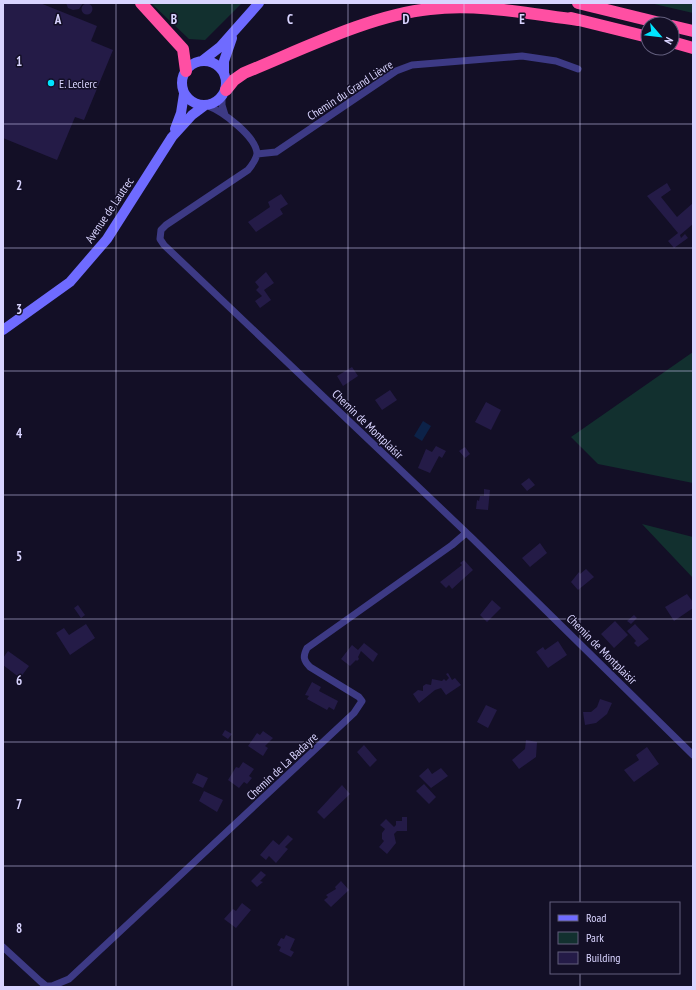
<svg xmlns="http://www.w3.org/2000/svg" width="696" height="990" viewBox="0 0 696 990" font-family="'PT Sans Narrow',sans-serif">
<rect width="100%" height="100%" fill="#130f26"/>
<path fill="#12302f" d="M 151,3 L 242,3 L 205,40 L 189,39 Z
M 650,3 L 693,3 L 693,13 Z
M 693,352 L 693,483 L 598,464 L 571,437 Z
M 642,524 L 693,537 L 693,578 Z"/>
<path fill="#0c2248" d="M 423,421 L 431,426 L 422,441 L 414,436 Z"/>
<path fill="#241b47" d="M 3,3 L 40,3 L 97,26 L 91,41 L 113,50 L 84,120 L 75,117 L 57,160 L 3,138 Z
M 66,3 L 83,3 L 79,9 L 73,10 L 68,8 Z
M81.5 9a5.5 5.5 0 1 1 11 0a5.5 5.5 0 1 1-11 0Z
M 667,183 L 671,190 L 661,197 L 677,217 L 693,203 L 693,224 L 680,235 L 681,238 L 685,234 L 688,238 L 674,248 L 668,241 L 678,233 L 647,196 Z
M 281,194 L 288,204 L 280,209 L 283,214 L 256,232 L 248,222 L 270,207 L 268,202 Z
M 266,272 L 274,283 L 264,290 L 271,300 L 260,308 L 255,301 L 262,296 L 256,290 L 259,287 L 255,282 Z
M 352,367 L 358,376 L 343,386 L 337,376 Z
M 390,390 L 397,400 L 382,410 L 375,400 Z
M 486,402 L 501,410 L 491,430 L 475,422 Z
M 436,446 L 446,451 L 442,458 L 439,456 L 430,473 L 418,468 L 426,449 L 432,452 Z
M 465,447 L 470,454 L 465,458 L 459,451 Z
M 529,478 L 535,485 L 527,491 L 521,484 Z
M 484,489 L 490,490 L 488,510 L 476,509 L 477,500 L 479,501 L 480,496 L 484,496 Z
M 540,543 L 547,553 L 530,567 L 522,558 Z
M 464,560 L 473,570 L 452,589 L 449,585 L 446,588 L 440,582 L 462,565 L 460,563 Z
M 586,569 L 594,577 L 578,590 L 571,582 L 579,572 L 580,574 Z
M 687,594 L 693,602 L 693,608 L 674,621 L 665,607 Z
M 492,600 L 501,608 L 487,622 L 480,615 Z
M 78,605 L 85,615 L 81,618 L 74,608 Z
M 634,615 L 637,618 L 631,624 L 627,621 Z
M 615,621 L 628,635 L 614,648 L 601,634 Z
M 86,624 L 95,638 L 70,655 L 56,633 L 64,628 L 69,635 Z
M 635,624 L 649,639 L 638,647 L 634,643 L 636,641 L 627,631 Z
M 558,641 L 567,655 L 548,668 L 536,652 L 543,647 L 545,650 Z
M 364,643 L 378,654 L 373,662 L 361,651 L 358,657 L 359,659 L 357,661 L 356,660 L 350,666 L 341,659 L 352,645 L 358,650 Z
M 8,651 L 29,666 L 20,678 L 3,665 L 3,658 Z
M 448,673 L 452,680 L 455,678 L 461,685 L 446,695 L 441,688 L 435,690 L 419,703 L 413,694 L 418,690 L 423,691 L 423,686 L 426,684 L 431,685 L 432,679 L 442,681 L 444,679 L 446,681 L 449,678 L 446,674 Z
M 312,682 L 321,687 L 319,691 L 338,701 L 334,710 L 329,707 L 327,710 L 307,699 L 309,696 L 305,695 Z
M 600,699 L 612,703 L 607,714 L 596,723 L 585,725 L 583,712 L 591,712 L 597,707 Z
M 486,705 L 497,710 L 488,728 L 477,722 Z
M 225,730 L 232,734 L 228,739 L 222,735 Z
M 263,731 L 273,738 L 265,746 L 268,748 L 263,756 L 248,746 L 257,733 L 260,735 Z
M 526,740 L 537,742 L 536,757 L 519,769 L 512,760 L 525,749 Z
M 364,745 L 377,760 L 370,767 L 357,752 Z
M 647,747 L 659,764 L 634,782 L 624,770 L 639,760 L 636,755 Z
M 243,762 L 254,769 L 249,776 L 252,778 L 247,784 L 244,782 L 239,788 L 228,780 L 236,767 L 239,768 Z
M 428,768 L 432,774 L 441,768 L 448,776 L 431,788 L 419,776 Z
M 197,773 L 208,778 L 203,788 L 192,783 Z
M 424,784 L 436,797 L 429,804 L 416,791 Z
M 342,785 L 350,794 L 324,819 L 317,812 Z
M 204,791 L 223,800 L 217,812 L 199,801 Z
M 402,817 L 407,817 L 407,831 L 397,831 L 394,834 L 396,843 L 387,854 L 379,847 L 384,841 L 382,839 L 382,833 L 385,829 L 380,825 L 386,819 L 394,827 L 396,825 L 396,821 L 402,821 Z
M 288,835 L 293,839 L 285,847 L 288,849 L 276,863 L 269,856 L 266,860 L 260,855 L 273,840 L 279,845 Z
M 261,871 L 266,875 L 260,881 L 263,882 L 257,887 L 251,881 Z
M 341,881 L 349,890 L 331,907 L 324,900 L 328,897 L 326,895 L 336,889 L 335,887 Z
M 242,903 L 251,910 L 236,928 L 224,919 L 233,909 L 236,911 Z
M 286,935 L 295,939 L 290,950 L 294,952 L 291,957 L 279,951 L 281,947 L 277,945 L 281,938 L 284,939 Z"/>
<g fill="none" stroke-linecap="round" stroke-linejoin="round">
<path stroke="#3d3a85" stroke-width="7" d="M 222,96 L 222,105 L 225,115
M 208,106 C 222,111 257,137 257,154 C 256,160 252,165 248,170 L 166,225 L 161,230 L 160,239 L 164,245 L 473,539 L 693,755
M 257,154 L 276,152 L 396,71 L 412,65 L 522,56 L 556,61 L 578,69
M 3,947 L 40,981 L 46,986 L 52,986 L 69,979 L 354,713 L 362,701 L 359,697 L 310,667 C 303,660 303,656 307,648 L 452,545 L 466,533"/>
<path stroke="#6f6bff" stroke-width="10" d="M182 83a22 22 0 1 1 44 0a22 22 0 1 1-44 0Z
M 202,61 L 220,47 L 259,3
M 224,73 L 224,61 L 232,38
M 175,129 L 181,113 L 184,94
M 3,330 L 70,282 L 107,239 L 172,137 L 192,115 L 204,106"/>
<path stroke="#ff4fa3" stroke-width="12" d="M 141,3 L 183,49 L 186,71
M 578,3 L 664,24
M 571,18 L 648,37
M 672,26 L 693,31
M 672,42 L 693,48
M 226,90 L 234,80 L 244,73 C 301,50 370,15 430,9 C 479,3 530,14 578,20"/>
</g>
<path fill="none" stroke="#d9d4ff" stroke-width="1" stroke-opacity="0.55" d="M 116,3 L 116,987M 232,3 L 232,987M 348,3 L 348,987M 464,3 L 464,987M 580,3 L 580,903M 3,124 L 693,124M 3,248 L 693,248M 3,371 L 693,371M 3,495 L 693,495M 3,619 L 693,619M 3,742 L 693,742M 3,866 L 693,866M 580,973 L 580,987"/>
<circle fill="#00e5ff" stroke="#130f26" stroke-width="1.5" cx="51" cy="83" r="4"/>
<g text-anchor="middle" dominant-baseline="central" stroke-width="3" stroke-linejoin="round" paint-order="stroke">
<g font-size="12" fill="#d9d4ff" stroke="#130f26" text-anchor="start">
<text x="59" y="83">E. Leclerc</text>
</g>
<g font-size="12" fill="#d9d4ff" stroke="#130f26">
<text transform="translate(350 90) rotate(-33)">Chemin du Grand Lièvre</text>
<text transform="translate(109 210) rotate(-56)">Avenue de Lautrec</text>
<text transform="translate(368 424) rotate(44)">Chemin de Montplaisir</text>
<text transform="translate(602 649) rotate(45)">Chemin de Montplaisir</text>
<text transform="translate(282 766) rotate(-43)">Chemin de La Badayre</text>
</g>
</g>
<g font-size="13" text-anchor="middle" font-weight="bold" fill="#d9d4ff" stroke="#130f26" stroke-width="3" stroke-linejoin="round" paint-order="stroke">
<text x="58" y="24">A</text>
<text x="174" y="24">B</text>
<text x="290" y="24">C</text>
<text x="406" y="24">D</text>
<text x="522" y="24">E</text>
<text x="19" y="66">1</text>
<text x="19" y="190">2</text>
<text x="19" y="314">3</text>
<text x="19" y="438">4</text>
<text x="19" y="561">5</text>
<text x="19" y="685">6</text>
<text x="19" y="809">7</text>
<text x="19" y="933">8</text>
</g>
<rect width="696" height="990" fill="none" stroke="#d9d4ff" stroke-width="8"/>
<rect x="550" y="902" width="130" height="72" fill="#130f26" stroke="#625e7d"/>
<rect x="558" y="915" width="20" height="6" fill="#6f6bff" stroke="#625e7d"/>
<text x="586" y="922" font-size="12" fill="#d9d4ff">Road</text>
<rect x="558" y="932" width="20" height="12" fill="#12302f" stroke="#625e7d"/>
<text x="586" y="942" font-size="12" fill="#d9d4ff">Park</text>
<rect x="558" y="952" width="20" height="12" fill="#241b47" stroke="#625e7d"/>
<text x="586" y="962" font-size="12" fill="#d9d4ff">Building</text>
<g transform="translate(660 36) rotate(118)"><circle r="19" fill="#130f26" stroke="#625e7d"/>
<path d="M0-3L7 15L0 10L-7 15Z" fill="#00e5ff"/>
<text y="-6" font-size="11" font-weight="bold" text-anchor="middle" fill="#d9d4ff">N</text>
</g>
</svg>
